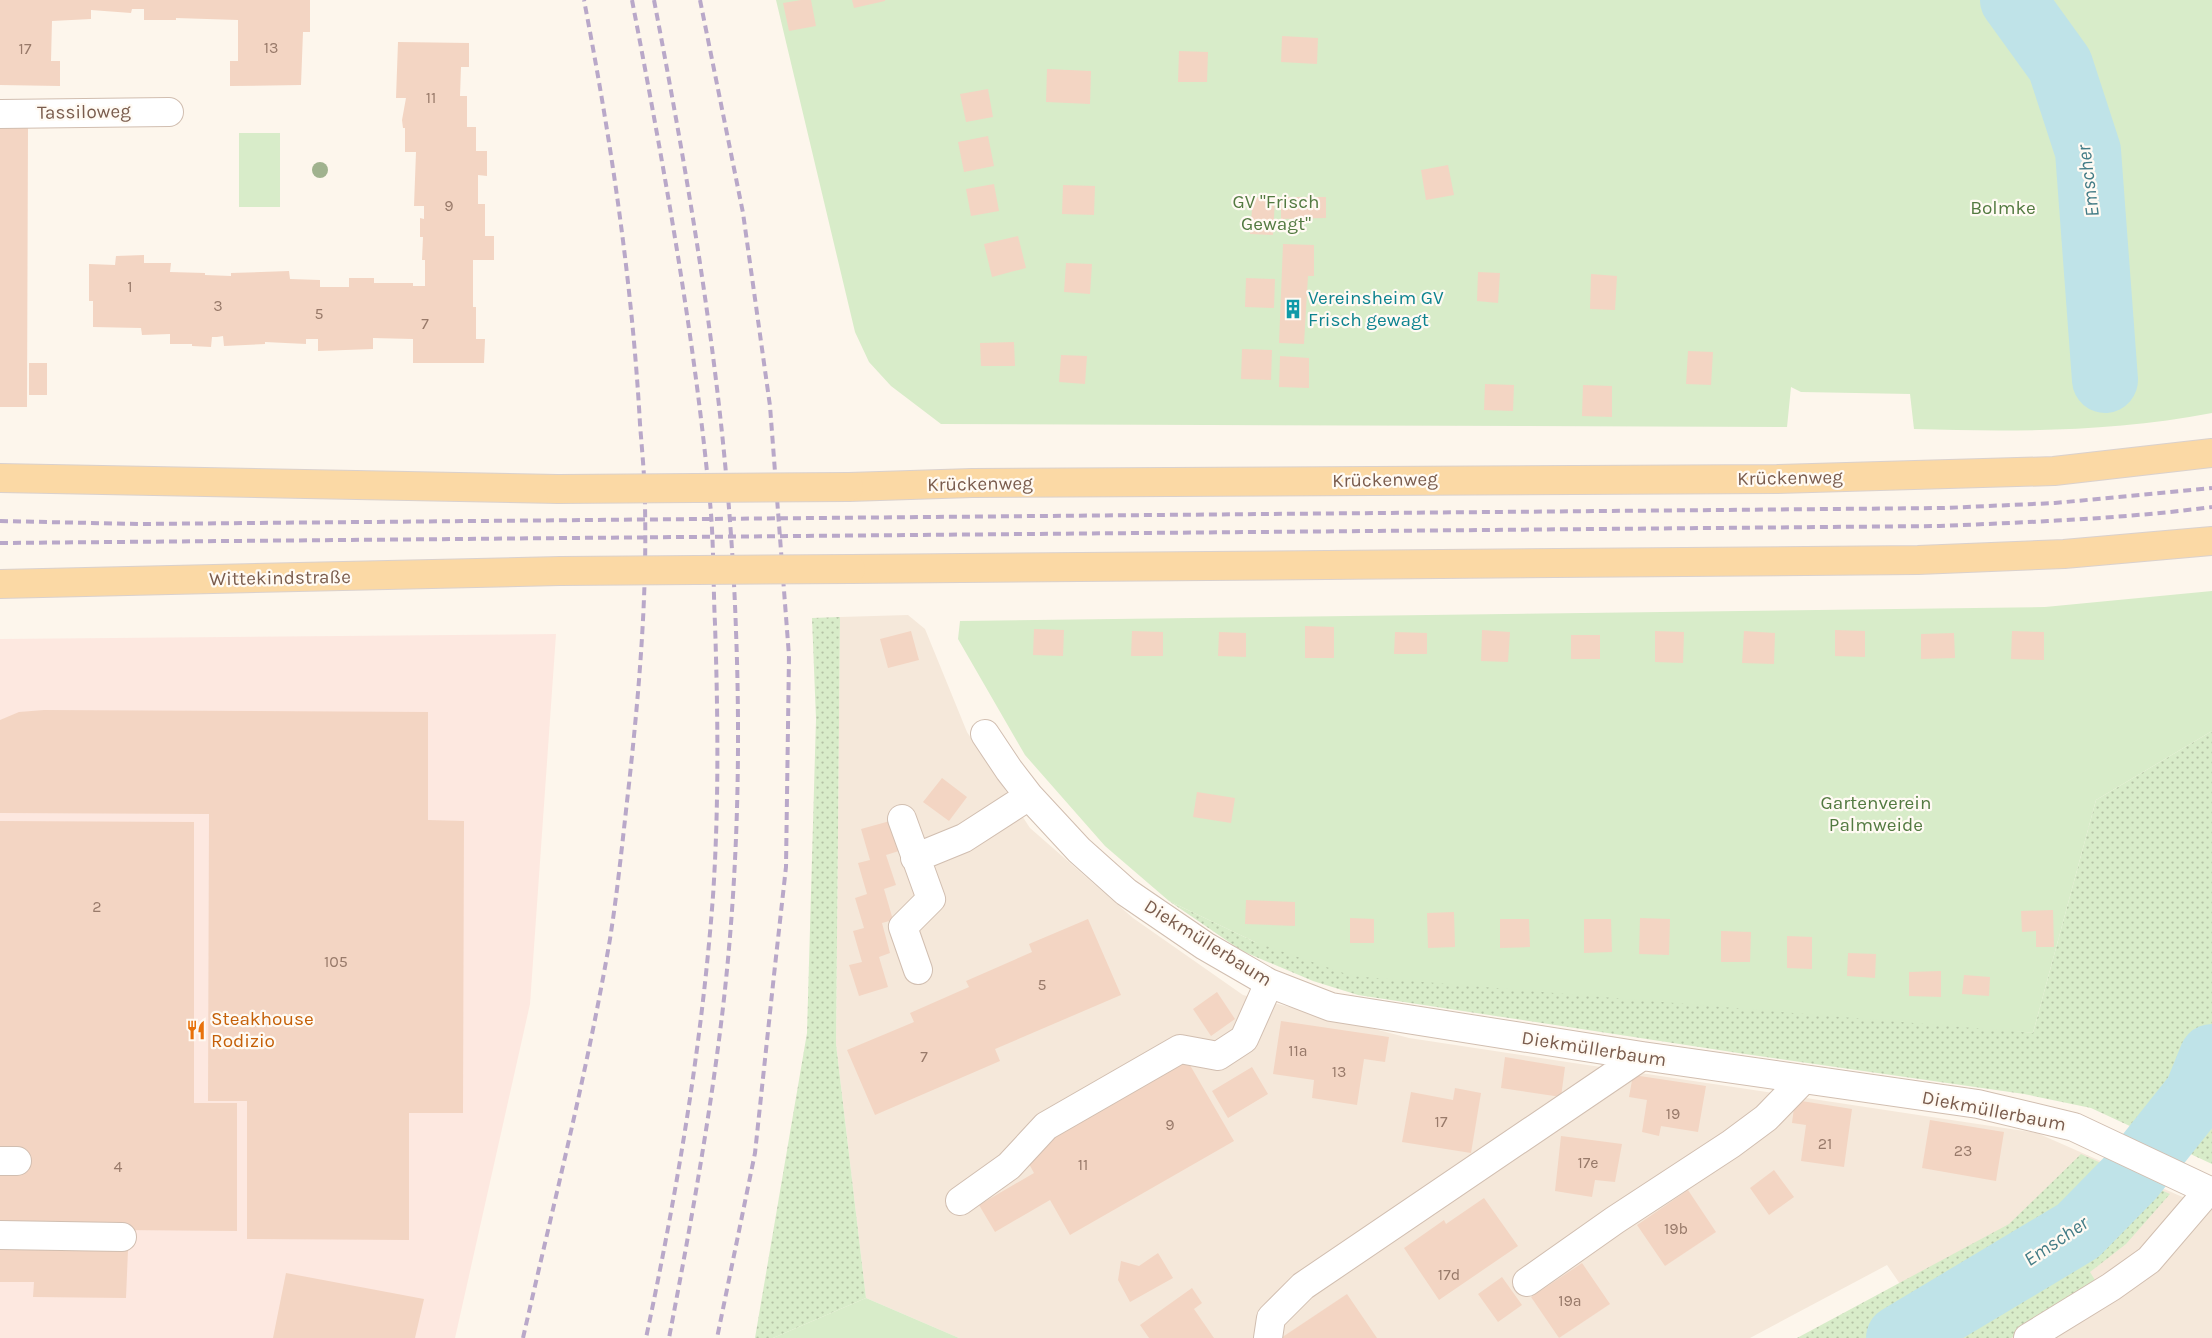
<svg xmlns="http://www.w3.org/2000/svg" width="2212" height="1338" viewBox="0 0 2212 1338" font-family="Karla,sans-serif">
<defs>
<pattern id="grass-dots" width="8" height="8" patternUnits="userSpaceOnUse" patternTransform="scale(1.25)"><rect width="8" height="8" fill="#d8ecc9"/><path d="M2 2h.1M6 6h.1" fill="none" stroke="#b4c2a5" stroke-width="1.8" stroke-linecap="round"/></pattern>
</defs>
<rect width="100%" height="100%" fill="#fdf6ec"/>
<path fill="#f5e8da" d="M 908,615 L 925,629 L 967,732 L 1030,828 L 1133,918 L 1243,995 L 1409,1038 L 2037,1133 L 2212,1210 L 2212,1338 L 1937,1338 L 1887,1265 L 1750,1338 L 959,1338 L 866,1298 L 836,1044 L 840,617 Z"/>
<path fill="#fde8e0" d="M 556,634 L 530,1004 L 455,1338 L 0,1338 L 0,639 Z"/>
<path fill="url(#grass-dots)" d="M 840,617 L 836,1044 L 866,1298 L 773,1338 L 755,1338 L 807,1033 L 816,719 L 812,618 Z
M 2212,731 L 2212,1164 L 2091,1108 L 2024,1094 L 1745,1054 L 1358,995 L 1313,981 L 1242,951 L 1169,901 L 1255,942 L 2033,1033 L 2096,800 Z
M 2081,1154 L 2170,1194 L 2126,1244 L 2090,1272 L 2098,1285 L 2011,1338 L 1797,1338 L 2009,1224 Z"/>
<path fill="#d8ecc9" d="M 776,0 L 2212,0 L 2212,413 C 2112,432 2015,432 1914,429 L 1910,394 L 1801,392 L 1791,387 L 1787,427 L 941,424 L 891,386 L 869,362 L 855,332 Z
M 239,133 L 280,133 L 280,207 L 239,207 Z
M 2212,591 L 2212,731 L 2096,800 L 2033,1033 L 1352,976 L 1255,942 L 1169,901 L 1105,846 L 1025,755 L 958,639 L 960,621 L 2045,607 Z
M 866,1298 L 959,1338 L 773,1338 Z"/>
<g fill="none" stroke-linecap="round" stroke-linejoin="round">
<path stroke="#bfe3e8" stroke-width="66" d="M 2013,0 L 2060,65 L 2088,151 L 2105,380
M 1899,1338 L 2078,1231 L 2131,1177 L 2197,1094 L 2212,1057"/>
</g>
<path fill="#f3d5c3" d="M 0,0 L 310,0 L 310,32 L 303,32 L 301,85 L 230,86 L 230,61 L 238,61 L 238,20 L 176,18 L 176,20 L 144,20 L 144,9 L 132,9 L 131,13 L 91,10 L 91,19 L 52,21 L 51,61 L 60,61 L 60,86 L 0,85 Z
M 801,0 L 811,0 L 816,26 L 789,31 L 783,3 Z
M 852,0 L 885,0 L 885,1 L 854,8 Z
M 1282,36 L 1318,38 L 1317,64 L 1281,62 Z
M 398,42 L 469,43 L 469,67 L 461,67 L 460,96 L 467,96 L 467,127 L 476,127 L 476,151 L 487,151 L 487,176 L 478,175 L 478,204 L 485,204 L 485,236 L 494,236 L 494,260 L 473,260 L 473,307 L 476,307 L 476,339 L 485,339 L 484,363 L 413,363 L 413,339 L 373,338 L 373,349 L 318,351 L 318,339 L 306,339 L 306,344 L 265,342 L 265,344 L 224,346 L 223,336 L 217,337 L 212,337 L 211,347 L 192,346 L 192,344 L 170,344 L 170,334 L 142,335 L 141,328 L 93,327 L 93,301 L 89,301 L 89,264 L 115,265 L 116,256 L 144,255 L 144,263 L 171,263 L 170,272 L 205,273 L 205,275 L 231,276 L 231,273 L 289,271 L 290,279 L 320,280 L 320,287 L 349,287 L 349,278 L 374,278 L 374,283 L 413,283 L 413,286 L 425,286 L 425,260 L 422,260 L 423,237 L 420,237 L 420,218 L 424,219 L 424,206 L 414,206 L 416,152 L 405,152 L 405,128 L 403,128 L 402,120 L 406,98 L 396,98 Z
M 1179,51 L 1208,52 L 1207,82 L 1178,82 Z
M 1047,69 L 1091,71 L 1090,104 L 1046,102 Z
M 988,89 L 993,117 L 966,122 L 960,94 Z
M 0,127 L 28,127 L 27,407 L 0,407 Z
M 988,136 L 994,166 L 964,172 L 958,142 Z
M 1448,165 L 1454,195 L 1426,200 L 1421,170 Z
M 994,184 L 999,211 L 971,216 L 966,189 Z
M 1063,185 L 1095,186 L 1094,215 L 1062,214 Z
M 1253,197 L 1275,199 L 1273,235 L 1250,234 Z
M 1281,197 L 1326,197 L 1326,218 L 1281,219 Z
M 1018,236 L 1026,268 L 992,277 L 984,244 Z
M 1283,244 L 1314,245 L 1314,276 L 1308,276 L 1304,344 L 1279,343 Z
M 1066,263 L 1092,264 L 1090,294 L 1064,292 Z
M 1478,272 L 1500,273 L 1498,303 L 1477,301 Z
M 1591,274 L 1617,276 L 1615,310 L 1590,309 Z
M 1246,278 L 1275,279 L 1274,308 L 1245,307 Z
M 1014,342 L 1015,366 L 981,366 L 980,343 Z
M 1242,349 L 1272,350 L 1271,380 L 1241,379 Z
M 1688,351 L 1713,352 L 1711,385 L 1686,384 Z
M 1061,355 L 1087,356 L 1085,384 L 1059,382 Z
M 1280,356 L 1309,358 L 1309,388 L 1279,387 Z
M 29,363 L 47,363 L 47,395 L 29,395 Z
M 1485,384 L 1514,385 L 1513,411 L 1484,410 Z
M 1583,385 L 1612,386 L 1612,417 L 1582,416 Z
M 1305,626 L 1334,627 L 1334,658 L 1305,658 Z
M 1034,629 L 1064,630 L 1063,656 L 1033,655 Z
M 1482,630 L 1510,632 L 1508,662 L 1481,661 Z
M 1835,630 L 1865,631 L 1865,657 L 1835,656 Z
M 911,631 L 919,660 L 888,668 L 880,639 Z
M 1132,631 L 1163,632 L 1163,656 L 1131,656 Z
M 1655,631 L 1684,632 L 1683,663 L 1655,662 Z
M 1744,631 L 1775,633 L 1774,664 L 1742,663 Z
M 2012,631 L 2044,632 L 2044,660 L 2011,659 Z
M 1219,632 L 1246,633 L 1246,657 L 1218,656 Z
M 1395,632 L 1427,633 L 1427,654 L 1394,654 Z
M 1954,633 L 1955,658 L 1921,659 L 1921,634 Z
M 1571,635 L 1600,635 L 1600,659 L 1571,659 Z
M 44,710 L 428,712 L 428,820 L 464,821 L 463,1113 L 409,1113 L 409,1240 L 247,1239 L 247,1101 L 208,1101 L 209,814 L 0,813 L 0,720 L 19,712 Z
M 942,778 L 967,797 L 949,821 L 923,802 Z
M 1197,792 L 1235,798 L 1231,823 L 1193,817 Z
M 0,821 L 194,822 L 194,1103 L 237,1103 L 237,1231 L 0,1229 Z
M 890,821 L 899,851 L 886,855 L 896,885 L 884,889 L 893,920 L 882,923 L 890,953 L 879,957 L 888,987 L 859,996 L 849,965 L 862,962 L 853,931 L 864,928 L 855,898 L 867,894 L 858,863 L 870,860 L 861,829 Z
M 1246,900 L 1295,902 L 1295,926 L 1245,924 Z
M 2053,910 L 2054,947 L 2036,947 L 2036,931 L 2022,932 L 2021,911 Z
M 1454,912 L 1455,947 L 1428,948 L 1427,913 Z
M 1350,918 L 1374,919 L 1374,943 L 1350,943 Z
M 1640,918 L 1670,919 L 1669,955 L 1639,954 Z
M 1088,919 L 1121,995 L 995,1049 L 1000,1061 L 875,1115 L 847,1050 L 914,1022 L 910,1013 L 969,987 L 966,981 L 1032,952 L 1029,944 Z
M 1500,919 L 1529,919 L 1530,947 L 1500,948 Z
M 1584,919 L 1611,919 L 1612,952 L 1584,953 Z
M 1721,931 L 1751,932 L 1750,962 L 1721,962 Z
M 1787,936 L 1812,937 L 1812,969 L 1787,968 Z
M 1848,953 L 1876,954 L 1875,978 L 1847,976 Z
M 1941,971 L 1941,997 L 1909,996 L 1909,972 Z
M 1964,975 L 1990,977 L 1989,996 L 1962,994 Z
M 1217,992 L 1235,1019 L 1211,1036 L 1193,1009 Z
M 1281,1021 L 1389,1037 L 1385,1062 L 1364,1059 L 1357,1105 L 1312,1098 L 1314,1080 L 1273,1074 Z
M 1505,1057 L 1565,1067 L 1561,1097 L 1501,1088 Z
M 1187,1060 L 1234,1141 L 1070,1235 L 1050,1200 L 995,1232 L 979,1205 L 1034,1173 L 1024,1155 Z
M 1252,1067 L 1268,1094 L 1228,1118 L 1212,1091 Z
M 1633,1075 L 1706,1086 L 1698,1132 L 1661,1126 L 1659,1136 L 1642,1132 L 1647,1100 L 1629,1097 Z
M 1455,1088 L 1481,1093 L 1471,1153 L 1402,1142 L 1411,1092 L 1453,1100 Z
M 1795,1100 L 1852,1109 L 1844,1167 L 1801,1161 L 1806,1125 L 1792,1123 Z
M 1930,1120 L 2004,1132 L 1996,1181 L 1922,1168 Z
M 1561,1136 L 1622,1144 L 1615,1182 L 1595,1180 L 1592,1197 L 1555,1191 Z
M 1774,1170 L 1794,1197 L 1769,1215 L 1750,1188 Z
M 1688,1190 L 1716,1232 L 1665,1266 L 1637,1225 Z
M 1484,1198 L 1518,1246 L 1439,1300 L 1404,1248 L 1444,1220 L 1446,1224 Z
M 0,1250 L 128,1250 L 126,1298 L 33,1297 L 34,1282 L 0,1282 Z
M 1158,1253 L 1173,1278 L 1130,1302 L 1118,1280 L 1121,1261 L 1139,1266 Z
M 1582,1263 L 1610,1304 L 1559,1338 L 1531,1297 Z
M 286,1273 L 424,1299 L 415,1338 L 273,1338 Z
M 1502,1277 L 1522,1305 L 1498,1322 L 1478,1294 Z
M 1192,1288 L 1202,1303 L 1194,1309 L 1214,1338 L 1149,1338 L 1140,1325 Z
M 1347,1294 L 1377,1338 L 1281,1338 Z"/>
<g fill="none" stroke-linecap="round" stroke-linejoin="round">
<defs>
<path id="minor" d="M 0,114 L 169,112
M 985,734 L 1009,770 L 1029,796 L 1079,850 L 1126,892 L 1205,946 L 1269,983 L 1331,1007 L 1642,1056 L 1978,1104 L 2074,1127 L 2212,1192
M 902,819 L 931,899 L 903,927 L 918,970
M 915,858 L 964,838 L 1029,796
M 0,1161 L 17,1161
M 960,1201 L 1009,1166 L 1046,1126 L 1180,1049 L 1218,1056 L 1244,1039 L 1269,983
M 0,1235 L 122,1237
M 1527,1282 L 1615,1220 L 1731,1144 L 1766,1118 L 1803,1080
M 1268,1338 L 1271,1318 L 1303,1286 L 1642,1056
M 2028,1338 L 2111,1287 L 2149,1260 L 2209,1190"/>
<path id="major" d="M 0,478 L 558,489
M 849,487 L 972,483 L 1777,479 L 2054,471 L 2212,453
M 851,569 L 1918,560 L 2064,554 L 2212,541
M 0,584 L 560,571"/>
</defs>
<use href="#minor" stroke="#d1beb0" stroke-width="30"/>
<use href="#major" stroke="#dad1cd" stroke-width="30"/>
<use href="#minor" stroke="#fff" stroke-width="28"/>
<use href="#major" stroke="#fbd9a5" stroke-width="28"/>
<path stroke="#b9a8c9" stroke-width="4" stroke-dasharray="8 5" stroke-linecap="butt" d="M 632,0 C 664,167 694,333 710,502 C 714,543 713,584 715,624 C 718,715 719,806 713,896 C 702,1044 677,1192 646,1338
M 654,0 C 694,209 729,418 736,631 C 741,761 737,895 721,1024 C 708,1129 689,1234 669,1338
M 700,0 L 743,213 L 770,406 L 789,656 L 786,867 L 774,975 L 755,1153 L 717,1338
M 0,521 L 138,524 L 1944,508 L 2055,503 L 2212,488
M 0,543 L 1940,526 C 2031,522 2121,519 2212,507
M 523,1338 C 553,1206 587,1073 610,939 C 618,888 623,836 629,784 C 639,692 647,599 645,506 C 645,479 642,451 640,424 C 632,281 611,141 584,0"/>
<defs>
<path id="major-bridge" d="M 558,489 L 849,487
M 560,571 L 851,569"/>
</defs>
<use href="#major-bridge" stroke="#dad1cd" stroke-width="30" stroke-linecap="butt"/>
<use href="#major-bridge" stroke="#fbd9a5" stroke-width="28"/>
</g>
<circle fill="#a0b28e" cx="320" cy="170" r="8"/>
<defs>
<symbol id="building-bare" viewBox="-9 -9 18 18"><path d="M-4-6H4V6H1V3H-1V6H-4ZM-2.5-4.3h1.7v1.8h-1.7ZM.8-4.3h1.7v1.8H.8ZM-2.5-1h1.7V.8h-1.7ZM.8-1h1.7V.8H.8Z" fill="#0f9aa8" stroke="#fffaf3" stroke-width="2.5" paint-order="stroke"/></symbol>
<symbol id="restaurant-bare" viewBox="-9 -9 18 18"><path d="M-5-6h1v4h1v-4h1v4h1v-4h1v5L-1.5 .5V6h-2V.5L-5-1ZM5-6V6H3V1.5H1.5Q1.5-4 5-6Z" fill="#e8710a" stroke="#fffaf3" stroke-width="2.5" paint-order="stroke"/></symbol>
</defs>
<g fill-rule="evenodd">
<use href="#building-bare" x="1279" y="295" width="28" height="28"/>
<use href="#restaurant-bare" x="182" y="1016" width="28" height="28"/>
</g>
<g text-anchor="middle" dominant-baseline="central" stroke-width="4.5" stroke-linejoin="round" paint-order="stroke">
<g font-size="16" fill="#987a6a">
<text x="271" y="47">13</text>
<text x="25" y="48">17</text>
<text x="431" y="97">11</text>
<text x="449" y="205">9</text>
<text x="130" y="286">1</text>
<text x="218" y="305">3</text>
<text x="319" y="313">5</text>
<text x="425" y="323">7</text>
<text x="97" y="906">2</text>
<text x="336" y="961">105</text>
<text x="1042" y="984">5</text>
<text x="1298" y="1050">11a</text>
<text x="924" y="1056">7</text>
<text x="1339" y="1071">13</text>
<text x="1673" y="1113">19</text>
<text x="1441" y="1121">17</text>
<text x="1170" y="1124">9</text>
<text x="1825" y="1143">21</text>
<text x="1963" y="1150">23</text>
<text x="1588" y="1162">17e</text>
<text x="1083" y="1164">11</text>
<text x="118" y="1166">4</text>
<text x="1676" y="1228">19b</text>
<text x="1449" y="1274">17d</text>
<text x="1570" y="1300">19a</text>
</g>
<g font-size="19" fill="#7a5c4d" stroke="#fffaf3">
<text transform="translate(84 112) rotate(-1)">Tassiloweg</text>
<text transform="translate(1790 478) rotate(-1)">Krückenweg</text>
<text transform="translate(1385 480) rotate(-1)">Krückenweg</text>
<text transform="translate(980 484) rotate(-1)">Krückenweg</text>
<text transform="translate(280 578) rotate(-1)">Wittekindstraße</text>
<text transform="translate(1208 943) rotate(32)">Diekmüllerbaum</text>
<text transform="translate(1594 1049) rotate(9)">Diekmüllerbaum</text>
<text transform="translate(1994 1111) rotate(11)">Diekmüllerbaum</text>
</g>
<g font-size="19" fill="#537a41" stroke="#fffaf3">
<text x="1276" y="202">GV "Frisch<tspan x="1276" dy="22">Gewagt"</tspan></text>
<text x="2003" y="208">Bolmke</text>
<text x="1876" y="803">Gartenverein<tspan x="1876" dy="22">Palmweide</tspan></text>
</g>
<g font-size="19" fill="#0d838f" stroke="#fffaf3" text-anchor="start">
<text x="1308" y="298">Vereinsheim GV<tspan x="1308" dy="22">Frisch gewagt</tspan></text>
</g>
<g font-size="19" fill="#c56008" stroke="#fffaf3" text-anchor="start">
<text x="211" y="1019">Steakhouse<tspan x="211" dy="22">Rodizio</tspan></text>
</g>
<g font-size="20" font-style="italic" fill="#437c86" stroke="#fffaf3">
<text transform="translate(2088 181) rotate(-97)">Emscher</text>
<text transform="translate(2056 1241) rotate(-34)">Emscher</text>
</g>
</g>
</svg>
